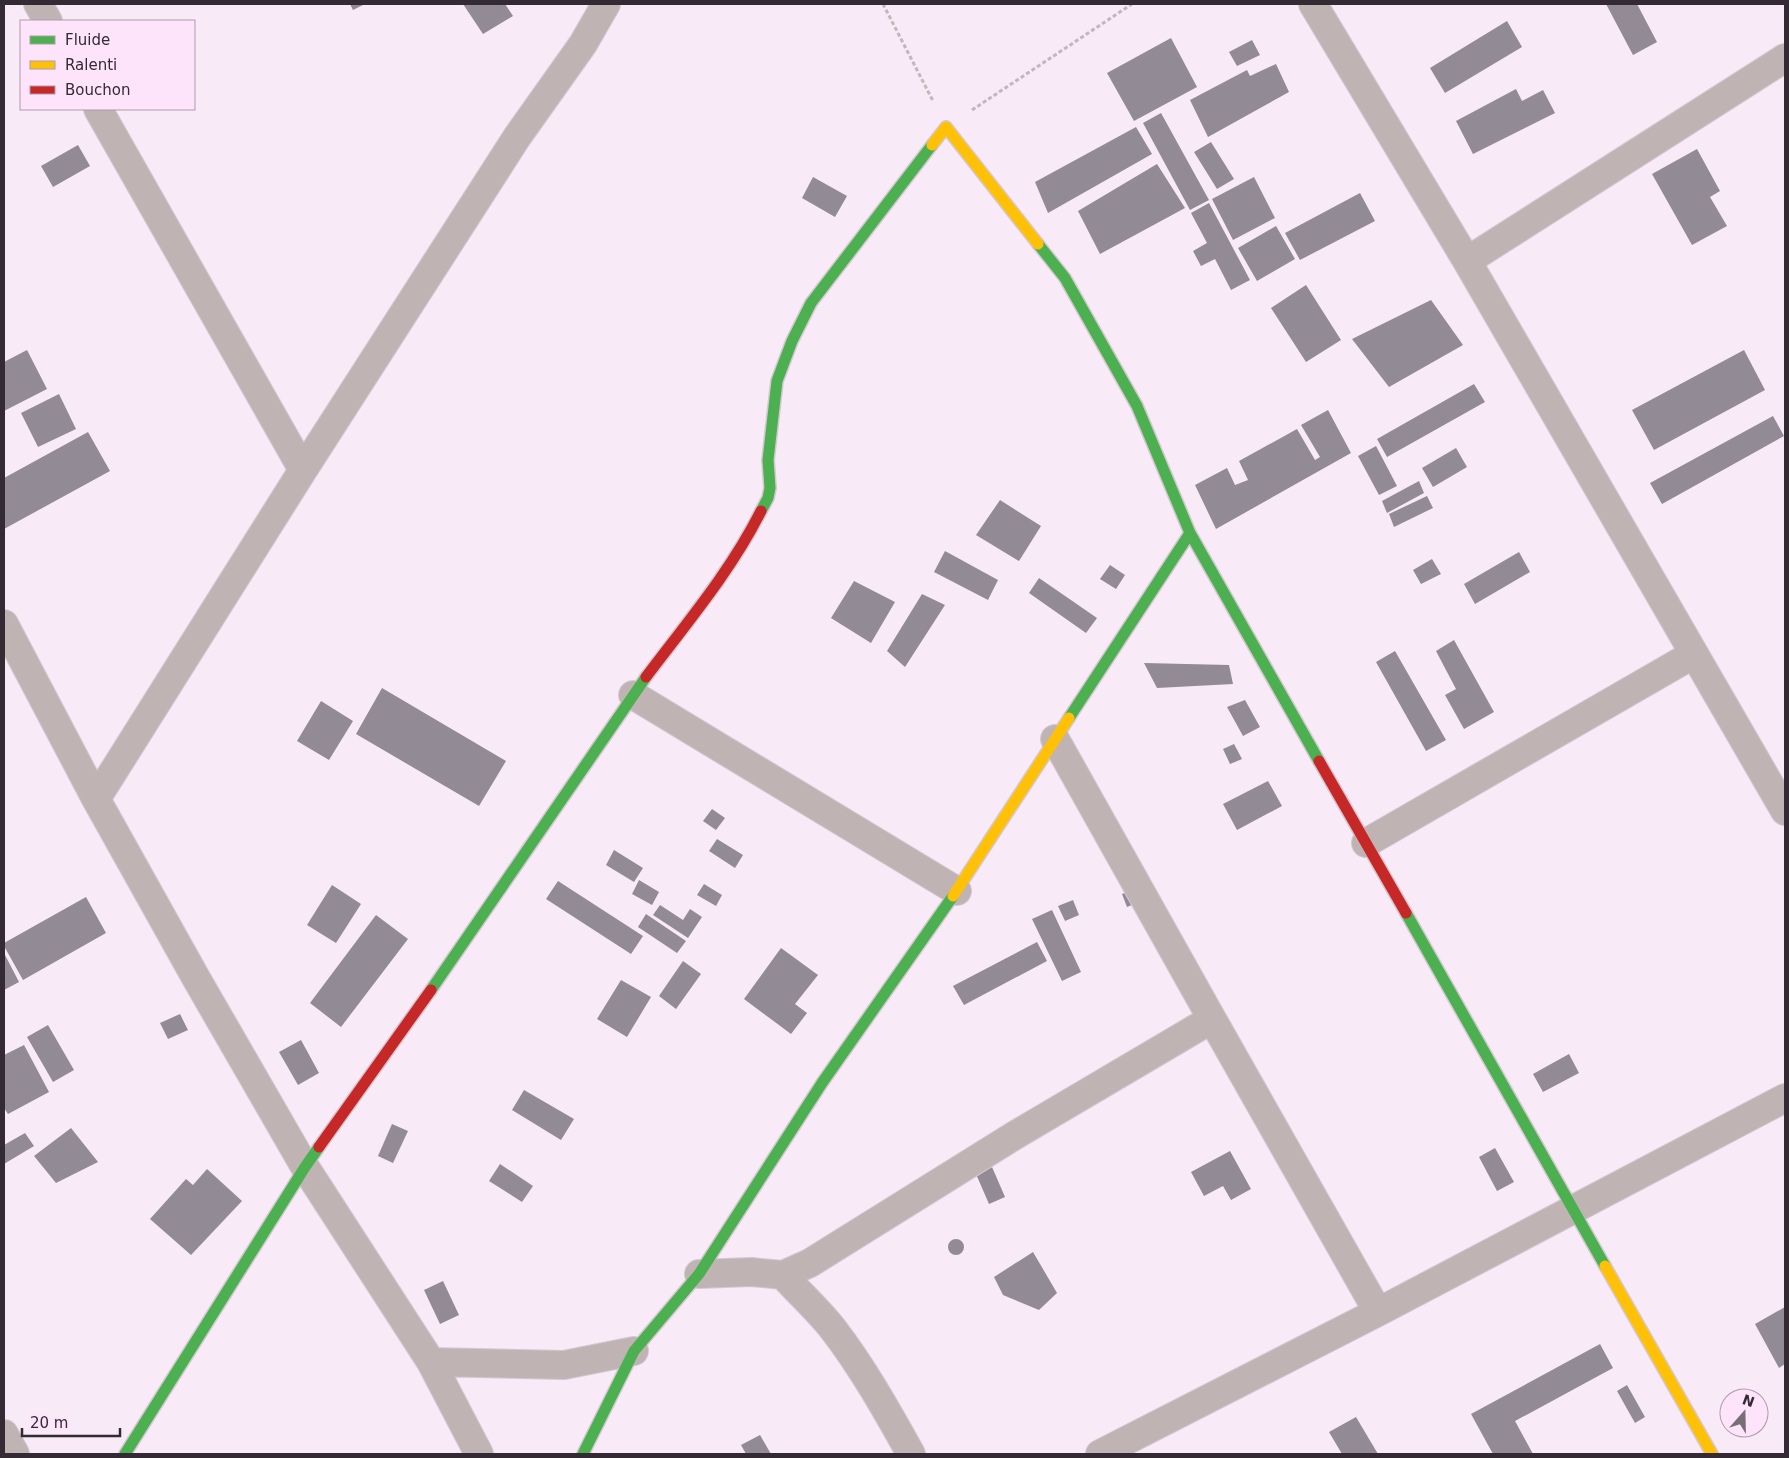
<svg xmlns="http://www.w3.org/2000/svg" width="1789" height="1458" viewBox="0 0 1789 1458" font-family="'DejaVu Sans',sans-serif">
<rect width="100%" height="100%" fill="#f8eaf6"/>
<path fill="#928a94" d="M 350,4 L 365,4 L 353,10 Z
M 463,4 L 505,4 L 513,16 L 483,34 Z
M 1606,4 L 1637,4 L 1657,42 L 1633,55 Z
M 1507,21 L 1522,47 L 1445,93 L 1430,68 Z
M 1171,38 L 1197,87 L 1134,121 L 1107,73 Z
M 1252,40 L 1260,55 L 1237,66 L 1229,52 Z
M 1276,64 L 1289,92 L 1208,137 L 1190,100 L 1247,70 L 1250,76 Z
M 1516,89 L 1522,101 L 1543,90 L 1555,113 L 1473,154 L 1456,121 Z
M 1161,113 L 1209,200 L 1190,210 L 1143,123 Z
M 1136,127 L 1152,154 L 1048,213 L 1035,182 Z
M 1211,142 L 1234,179 L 1217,189 L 1194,152 Z
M 78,145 L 90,166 L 53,187 L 41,166 Z
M 1697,149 L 1720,191 L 1710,197 L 1727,226 L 1692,245 L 1652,174 Z
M 1157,164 L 1185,208 L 1100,254 L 1078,211 Z
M 813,177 L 847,196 L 835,217 L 802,198 Z
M 1254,177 L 1275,218 L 1233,240 L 1212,199 Z
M 1360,193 L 1375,221 L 1300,260 L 1285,233 Z
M 1209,203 L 1250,280 L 1231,290 L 1215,259 L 1201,266 L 1193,251 L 1207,243 L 1191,213 Z
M 1276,226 L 1295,259 L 1257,281 L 1238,248 Z
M 1306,285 L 1341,340 L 1306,362 L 1271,308 Z
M 1431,300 L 1463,345 L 1389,387 L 1352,339 Z
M 27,350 L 47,389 L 4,411 L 4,362 Z
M 1744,350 L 1765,390 L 1654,450 L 1632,410 Z
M 1474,384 L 1485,402 L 1387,457 L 1377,439 Z
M 59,394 L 76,429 L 38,447 L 21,413 Z
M 1328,410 L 1351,453 L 1216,529 L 1195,485 L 1227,468 L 1235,485 L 1248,480 L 1239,461 L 1297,429 L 1315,460 L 1320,457 L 1301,425 Z
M 1773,416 L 1784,436 L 1662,504 L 1650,483 Z
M 88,432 L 110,471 L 4,529 L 4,478 Z
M 1376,446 L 1397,486 L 1379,495 L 1358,456 Z
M 1456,448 L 1467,467 L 1433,487 L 1422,468 Z
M 1419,481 L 1424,493 L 1387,513 L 1382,501 Z
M 1427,496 L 1433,508 L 1394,527 L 1389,514 Z
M 1000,500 L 1041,526 L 1019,561 L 976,535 Z
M 945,551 L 998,580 L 988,600 L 934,572 Z
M 1519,552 L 1530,572 L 1475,604 L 1464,584 Z
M 1432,559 L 1441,574 L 1421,584 L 1413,570 Z
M 1110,565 L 1125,575 L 1116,589 L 1100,579 Z
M 1039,578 L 1097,618 L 1086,633 L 1029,593 Z
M 854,581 L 895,602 L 871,643 L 831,618 Z
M 922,594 L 945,605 L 905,667 L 887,651 Z
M 1454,640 L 1494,712 L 1464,729 L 1445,695 L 1456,689 L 1436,651 Z
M 1395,651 L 1446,740 L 1426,751 L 1376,662 Z
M 1144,663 L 1229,665 L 1233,684 L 1157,688 Z
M 382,688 L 506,761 L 479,806 L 356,734 Z
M 1245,700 L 1260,727 L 1243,736 L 1227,707 Z
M 321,701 L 353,721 L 329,760 L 297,741 Z
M 1234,744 L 1242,759 L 1230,764 L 1223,749 Z
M 1268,781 L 1282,806 L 1237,830 L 1223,804 Z
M 712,809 L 725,818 L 716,830 L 703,821 Z
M 717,839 L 743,855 L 735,868 L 709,851 Z
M 614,850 L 643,868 L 634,882 L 606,865 Z
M 639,880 L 659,892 L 652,905 L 632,894 Z
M 558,881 L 643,936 L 631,954 L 546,899 Z
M 704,884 L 722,895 L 716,906 L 697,895 Z
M 332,885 L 361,904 L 336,943 L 307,925 Z
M 1134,890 L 1139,902 L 1127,907 L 1122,894 Z
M 86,897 L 106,933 L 23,980 L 4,946 L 4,943 Z
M 1073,900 L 1079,915 L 1065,921 L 1058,906 Z
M 660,905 L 683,920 L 690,909 L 702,917 L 688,938 L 653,915 Z
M 1052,910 L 1081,972 L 1062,981 L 1032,919 Z
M 646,914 L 686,941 L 677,953 L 638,927 Z
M 376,915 L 408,939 L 341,1027 L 310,1003 Z
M 1037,942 L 1047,961 L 964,1005 L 953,986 Z
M 781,948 L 818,975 L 795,1004 L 807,1013 L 791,1034 L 744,999 Z
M 4,953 L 19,982 L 4,990 Z
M 683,961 L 701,974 L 676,1009 L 659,996 Z
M 621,980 L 651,997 L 627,1037 L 597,1019 Z
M 180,1014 L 188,1030 L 168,1039 L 160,1023 Z
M 48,1025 L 74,1070 L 53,1082 L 27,1037 Z
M 301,1040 L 319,1073 L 298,1085 L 279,1052 Z
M 24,1045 L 49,1092 L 8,1114 L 4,1108 L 4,1055 Z
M 1569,1054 L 1579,1073 L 1543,1092 L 1533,1074 Z
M 524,1090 L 574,1119 L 561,1140 L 512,1110 Z
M 392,1124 L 408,1131 L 393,1163 L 378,1156 Z
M 71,1128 L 98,1162 L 56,1183 L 34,1156 Z
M 25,1133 L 34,1146 L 4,1164 L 4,1145 Z
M 1495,1148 L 1514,1182 L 1497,1191 L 1479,1157 Z
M 1230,1151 L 1251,1189 L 1231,1200 L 1223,1186 L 1204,1196 L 1191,1172 Z
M 500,1164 L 533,1186 L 522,1202 L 489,1181 Z
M 992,1167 L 1005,1197 L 989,1204 L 976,1174 Z
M 207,1169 L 242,1201 L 191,1255 L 150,1219 L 186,1179 L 193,1185 Z
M948 1247a8 8 0 1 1 16 0a8 8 0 1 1-16 0Z
M 1033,1252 L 1057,1293 L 1039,1310 L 1003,1295 L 994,1277 Z
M 443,1281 L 459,1315 L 440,1324 L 424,1290 Z
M 1785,1307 L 1785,1364 L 1779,1368 L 1755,1324 Z
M 1600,1344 L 1613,1368 L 1515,1421 L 1533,1454 L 1493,1454 L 1471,1414 Z
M 1627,1385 L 1645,1417 L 1635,1423 L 1617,1391 Z
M 1356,1417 L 1378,1454 L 1342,1454 L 1329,1432 Z
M 760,1435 L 771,1454 L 746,1454 L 741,1445 Z"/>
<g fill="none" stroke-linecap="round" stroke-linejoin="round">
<defs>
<path id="street" d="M 38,4 L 48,21
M 1313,4 L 1467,261 L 1785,811
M 98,109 L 303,470
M 1467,261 L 1785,58
M 4,624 L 96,799 L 196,978 L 305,1167 L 431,1362 L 479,1454
M 633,695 L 957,891
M 1055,739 L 1212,1019 L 1378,1312
M 96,799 L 303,470 L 517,137 L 583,44 L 606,4
M 1366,843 L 1694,654
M 699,1274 L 751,1272 L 783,1275 L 810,1263 L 1017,1134 L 1212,1019
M 783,1275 C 799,1293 818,1310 833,1329 C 863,1368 887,1411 911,1454
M 431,1362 L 564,1365 L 634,1351
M 4,1434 L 15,1454
M 1100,1454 L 1378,1312 L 1785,1098"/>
<path id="fast" d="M 1038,244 L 1065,278 L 1137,406 L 1190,533 L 1319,761
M 761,511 L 768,498 L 770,488 L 768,460 L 777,381 L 792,341 L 811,303 L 932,145
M 1069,718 L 1190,533
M 1406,913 L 1605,1266
M 431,990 L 646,677
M 125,1454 L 305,1167 L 319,1147
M 583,1454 L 634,1351 L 699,1274 L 822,1083 L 953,896"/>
<path id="slow" d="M 932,145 L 946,127 L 1038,244
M 953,896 L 1069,718
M 1605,1266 L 1712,1454"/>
<path id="jam" d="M 646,677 C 686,624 731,571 761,511
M 1319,761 L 1406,913
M 319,1147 L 431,990"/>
</defs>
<use href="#street" stroke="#d4c8d2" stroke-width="30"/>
<use href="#fast" stroke="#d4c8d2" stroke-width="14"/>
<use href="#slow" stroke="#d4c8d2" stroke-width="14"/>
<use href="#jam" stroke="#d4c8d2" stroke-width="14"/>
<path stroke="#c2b7ba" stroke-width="3" stroke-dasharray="4 2.5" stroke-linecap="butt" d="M 883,4 L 933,101
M 972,110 L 1132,4"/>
<use href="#street" stroke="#bfb4b3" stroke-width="28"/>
<use href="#fast" stroke="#4caf50" stroke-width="11"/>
<use href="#slow" stroke="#ffc107" stroke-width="11"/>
<use href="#jam" stroke="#c62828" stroke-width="11"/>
</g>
<rect width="1789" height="1458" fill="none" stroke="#342a33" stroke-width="10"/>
<rect x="20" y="20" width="175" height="90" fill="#fee4fb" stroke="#ad9aab"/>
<rect x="30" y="36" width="25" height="8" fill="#4caf50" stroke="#ad9aab"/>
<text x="65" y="45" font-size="15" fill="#342a33">Fluide</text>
<rect x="30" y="61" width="25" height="8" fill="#ffc107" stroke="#ad9aab"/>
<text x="65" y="70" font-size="15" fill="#342a33">Ralenti</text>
<rect x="30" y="86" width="25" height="8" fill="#c62828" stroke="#ad9aab"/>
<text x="65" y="95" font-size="15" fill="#342a33">Bouchon</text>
<g transform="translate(1744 1413) rotate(20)"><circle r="24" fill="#fee4fb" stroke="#ad9aab"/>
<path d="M0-4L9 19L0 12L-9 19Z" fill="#796d77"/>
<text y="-8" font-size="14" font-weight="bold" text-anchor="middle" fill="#342a33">N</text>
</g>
<path d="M22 1428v8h98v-8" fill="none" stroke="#342a33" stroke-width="2.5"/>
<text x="30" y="1428" font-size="15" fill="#342a33" stroke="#fee4fb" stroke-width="4" paint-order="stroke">20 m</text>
</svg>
